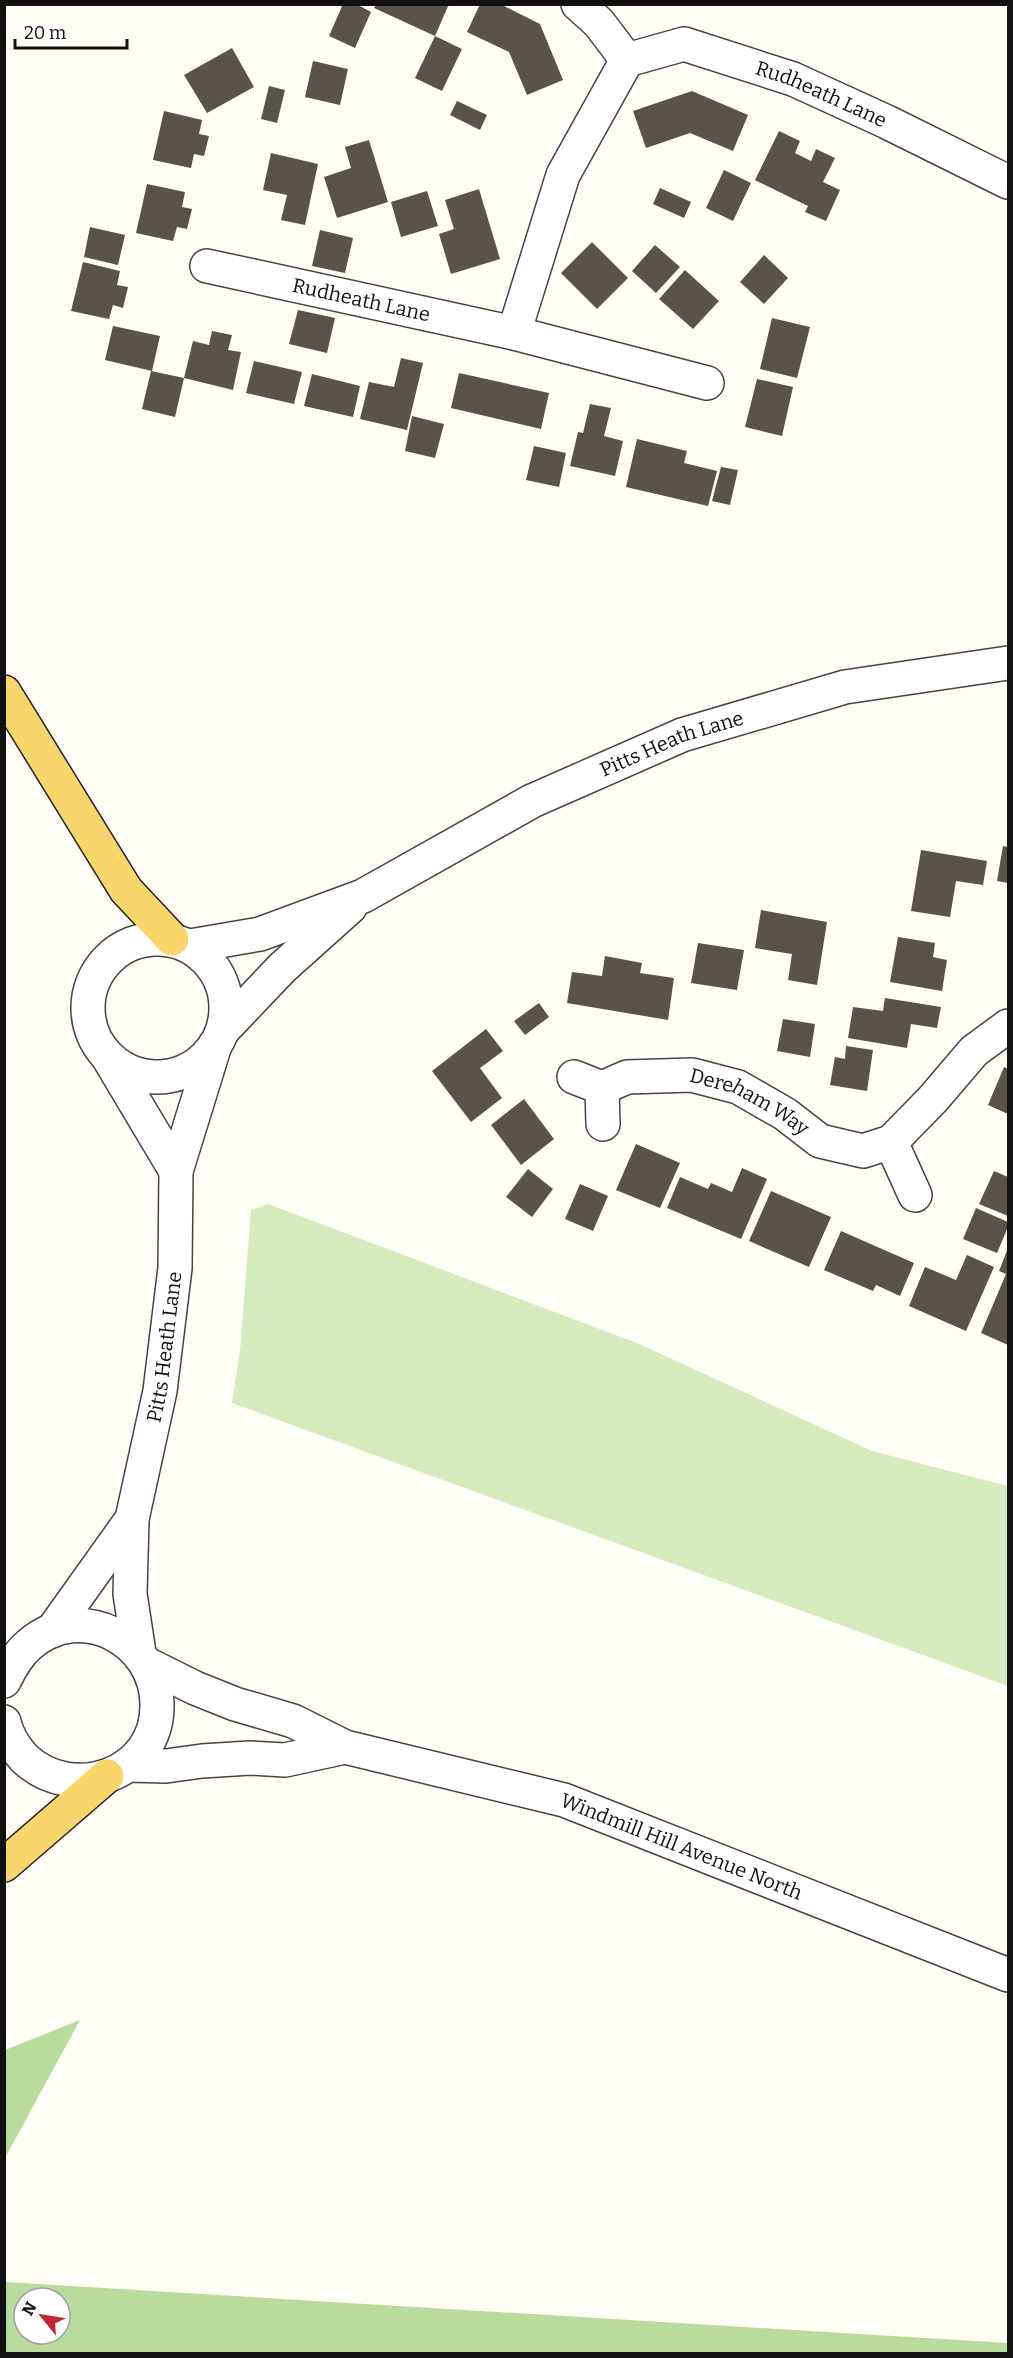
<svg xmlns="http://www.w3.org/2000/svg" width="1013" height="2358" viewBox="0 0 1013 2358" font-family="Bitter,serif">
<rect width="100%" height="100%" fill="#fffdf5"/>
<path fill="#d5ebbd" d="M 268,1204 L 637,1343 L 872,1451 L 1008,1486 L 1008,1686 L 232,1403 L 240,1351 L 251,1210 Z"/>
<path fill="#b9dc9c" fill-rule="evenodd" d="M 80,2020 L 5,2158 L 5,2050 Z
M 5,2282 L 1008,2343 L 1008,2353 L 5,2353 ZM 24,2298 L 60,2298 L 60,2334 L 24,2334 Z"/>
<path fill="#5a524d" d="M 343,4 L 356,4 L 371,12 L 355,48 L 329,36 Z
M 376,4 L 449,4 L 435,36 L 374,8 Z
M 480,4 L 500,4 L 540,24 L 563,80 L 527,95 L 509,52 L 467,32 Z
M 435,36 L 462,49 L 442,91 L 415,78 Z
M 232,48 L 254,87 L 207,113 L 184,75 Z
M 313,61 L 348,69 L 340,105 L 305,97 Z
M 269,86 L 285,90 L 277,123 L 261,119 Z
M 692,91 L 748,115 L 733,151 L 690,133 L 646,148 L 633,111 Z
M 457,101 L 487,115 L 480,130 L 450,115 Z
M 164,111 L 202,120 L 199,134 L 209,136 L 204,156 L 194,154 L 191,168 L 153,160 Z
M 779,131 L 800,141 L 795,153 L 811,161 L 816,149 L 835,158 L 823,182 L 840,190 L 826,221 L 805,212 L 808,206 L 755,180 Z
M 369,140 L 388,202 L 337,218 L 324,177 L 351,168 L 345,147 Z
M 271,153 L 318,164 L 305,225 L 281,220 L 287,195 L 263,190 Z
M 724,170 L 751,183 L 733,221 L 706,208 Z
M 147,184 L 185,192 L 182,207 L 192,209 L 187,229 L 177,227 L 173,241 L 136,233 Z
M 660,188 L 691,202 L 684,218 L 653,204 Z
M 479,189 L 500,259 L 451,274 L 439,234 L 454,229 L 445,200 Z
M 427,191 L 438,226 L 401,237 L 391,202 Z
M 90,227 L 125,235 L 118,265 L 84,257 Z
M 320,230 L 353,238 L 345,273 L 312,266 Z
M 592,242 L 628,278 L 597,309 L 561,273 Z
M 655,245 L 680,267 L 656,293 L 632,271 Z
M 764,255 L 788,278 L 764,304 L 740,282 Z
M 83,262 L 120,271 L 117,285 L 128,287 L 123,308 L 113,305 L 109,319 L 71,311 Z
M 685,270 L 719,301 L 693,329 L 659,299 Z
M 298,310 L 335,318 L 327,353 L 289,344 Z
M 772,318 L 810,327 L 797,378 L 760,369 Z
M 113,326 L 160,336 L 152,371 L 105,360 Z
M 212,331 L 232,335 L 228,350 L 241,352 L 233,390 L 184,378 L 193,341 L 209,345 Z
M 401,358 L 423,363 L 407,430 L 360,419 L 369,382 L 394,387 Z
M 254,361 L 302,372 L 294,404 L 246,393 Z
M 151,371 L 184,378 L 175,417 L 142,409 Z
M 459,373 L 549,393 L 541,429 L 451,408 Z
M 312,374 L 360,386 L 353,417 L 304,406 Z
M 757,379 L 793,387 L 782,436 L 745,427 Z
M 590,404 L 611,408 L 604,436 L 623,441 L 615,476 L 570,466 L 578,432 L 583,433 Z
M 412,416 L 444,424 L 435,458 L 405,451 Z
M 637,439 L 687,451 L 684,463 L 717,471 L 708,506 L 626,487 Z
M 534,446 L 566,453 L 559,487 L 526,480 Z
M 721,467 L 738,470 L 730,505 L 712,501 Z
M 1003,846 L 1008,847 L 1008,883 L 997,881 Z
M 921,850 L 987,861 L 983,885 L 956,881 L 950,917 L 911,911 Z
M 761,910 L 827,922 L 817,985 L 788,980 L 792,954 L 755,948 Z
M 898,937 L 935,943 L 933,957 L 947,960 L 942,991 L 890,982 Z
M 698,943 L 744,950 L 737,990 L 691,983 Z
M 605,956 L 642,963 L 640,973 L 674,978 L 668,1020 L 567,1003 L 572,972 L 602,976 Z
M 885,998 L 941,1007 L 937,1028 L 911,1024 L 907,1048 L 848,1038 L 853,1007 L 883,1011 Z
M 539,1003 L 549,1017 L 525,1035 L 514,1021 Z
M 783,1019 L 815,1024 L 810,1057 L 777,1051 Z
M 486,1029 L 503,1051 L 480,1068 L 502,1098 L 471,1122 L 432,1071 Z
M 846,1046 L 873,1050 L 867,1091 L 830,1085 L 835,1057 L 845,1059 Z
M 1004,1067 L 1008,1069 L 1008,1114 L 988,1105 Z
M 524,1099 L 554,1139 L 521,1165 L 491,1125 Z
M 636,1144 L 680,1163 L 660,1208 L 616,1190 Z
M 742,1168 L 767,1179 L 741,1239 L 667,1208 L 680,1177 L 708,1189 L 711,1183 L 732,1192 Z
M 528,1169 L 553,1189 L 532,1217 L 506,1197 Z
M 994,1171 L 1008,1177 L 1008,1216 L 979,1204 Z
M 580,1184 L 608,1196 L 593,1231 L 565,1219 Z
M 771,1191 L 831,1217 L 809,1267 L 749,1241 Z
M 976,1208 L 1008,1222 L 1008,1227 L 997,1253 L 963,1239 Z
M 841,1231 L 914,1263 L 900,1296 L 876,1285 L 873,1291 L 824,1270 Z
M 1008,1248 L 1008,1345 L 981,1333 L 1006,1274 L 999,1271 Z
M 967,1255 L 994,1267 L 966,1331 L 909,1306 L 925,1267 L 956,1280 Z"/>
<g fill="none" stroke-linecap="round" stroke-linejoin="round">
<defs>
<g id="minor">
<path id="s1" d="M 578,4 L 599,23 L 627,60 L 684,44 L 793,79 L 887,122 L 1008,182"/>
<path id="s2" d="M 207,266 L 514,333 L 707,383"/>
<path d="M 514,333 L 563,175 L 627,60"/>
<circle cx="157" cy="1008" r="69"/>
<path id="s3" d="M 190,946 L 260,934 L 363,896 L 532,801 L 682,735 L 845,687 L 1008,663"/>
<path d="M 223,1030 L 282,968 L 350,907"/>
<path d="M 108,1057 L 176,1171"/>
<path d="M 574,1077 L 602,1088 L 603,1124"/>
<path id="s4" d="M 602,1088 L 627,1077 L 692,1075 L 738,1087 L 785,1114 L 820,1141 L 863,1151 L 891,1142 L 933,1099 L 974,1051 L 1008,1026"/>
<path d="M 891,1142 L 915,1195"/>
<path d="M 52,1631 L 132,1519"/>
<path id="s5" d="M 139,1653 L 130,1594 L 132,1519 L 160,1391 L 175,1268 L 176,1171 L 215,1045"/>
<path id="s6" d="M 147,1664 L 195,1688 L 235,1704 L 293,1721 L 345,1747 L 564,1800 L 1008,1975"/>
<path d="M 4,1681 C 11,1667 18,1654 30,1644 C 81,1600 157,1640 157,1705 C 158,1775 72,1804 24,1758 C 15,1748 7,1736 4,1722"/>
<path d="M 128,1765 L 166,1766 L 202,1761 L 250,1758 L 285,1760 L 345,1747"/>
</g>
<path id="major" d="M 4,692 L 126,890 L 172,939
M 4,1865 L 107,1776"/>
</defs>
<use href="#minor" stroke="#444" stroke-width="36"/>
<use href="#major" stroke="#222" stroke-width="36"/>
<use href="#minor" stroke="#fff" stroke-width="33"/>
<use href="#major" stroke="#f9d66b" stroke-width="33"/>
</g>
<g text-anchor="middle" dominant-baseline="central" stroke-width="6" stroke-linejoin="round" paint-order="stroke">
<g font-size="20" fill="#111" stroke="#fff">
<text stroke="none"><textPath href="#s1" startOffset="280">Rudheath Lane</textPath></text>
<text stroke="none"><textPath href="#s2" startOffset="158">Rudheath Lane</textPath></text>
<text stroke="none"><textPath href="#s3" startOffset="526">Pitts Heath Lane</textPath></text>
<text stroke="none"><textPath href="#s4" startOffset="156">Dereham Way</textPath></text>
<text stroke="none"><textPath href="#s5" startOffset="310">Pitts Heath Lane</textPath></text>
<text stroke="none"><textPath href="#s6" startOffset="567">Windmill Hill Avenue North</textPath></text>
</g>
</g>
<rect width="1013" height="2358" fill="none" stroke="#111111" stroke-width="12"/>
<g transform="translate(42 2316) rotate(300)"><circle r="28" fill="#ffffff" stroke="#a0a0a0" stroke-width="1.5"/>
<path d="M0-4.5L10 22L0 15L-10 22Z" fill="#c4262e"/>
<text y="-9" font-size="16" font-weight="bold" text-anchor="middle" fill="#111111">N</text>
</g>
<path d="M15 39v9h112v-9" fill="none" stroke="#111111" stroke-width="3"/>
<text x="24" y="39" font-size="18" fill="#111111" stroke="#ffffff" stroke-width="4.5" paint-order="stroke">20 m</text>
</svg>
